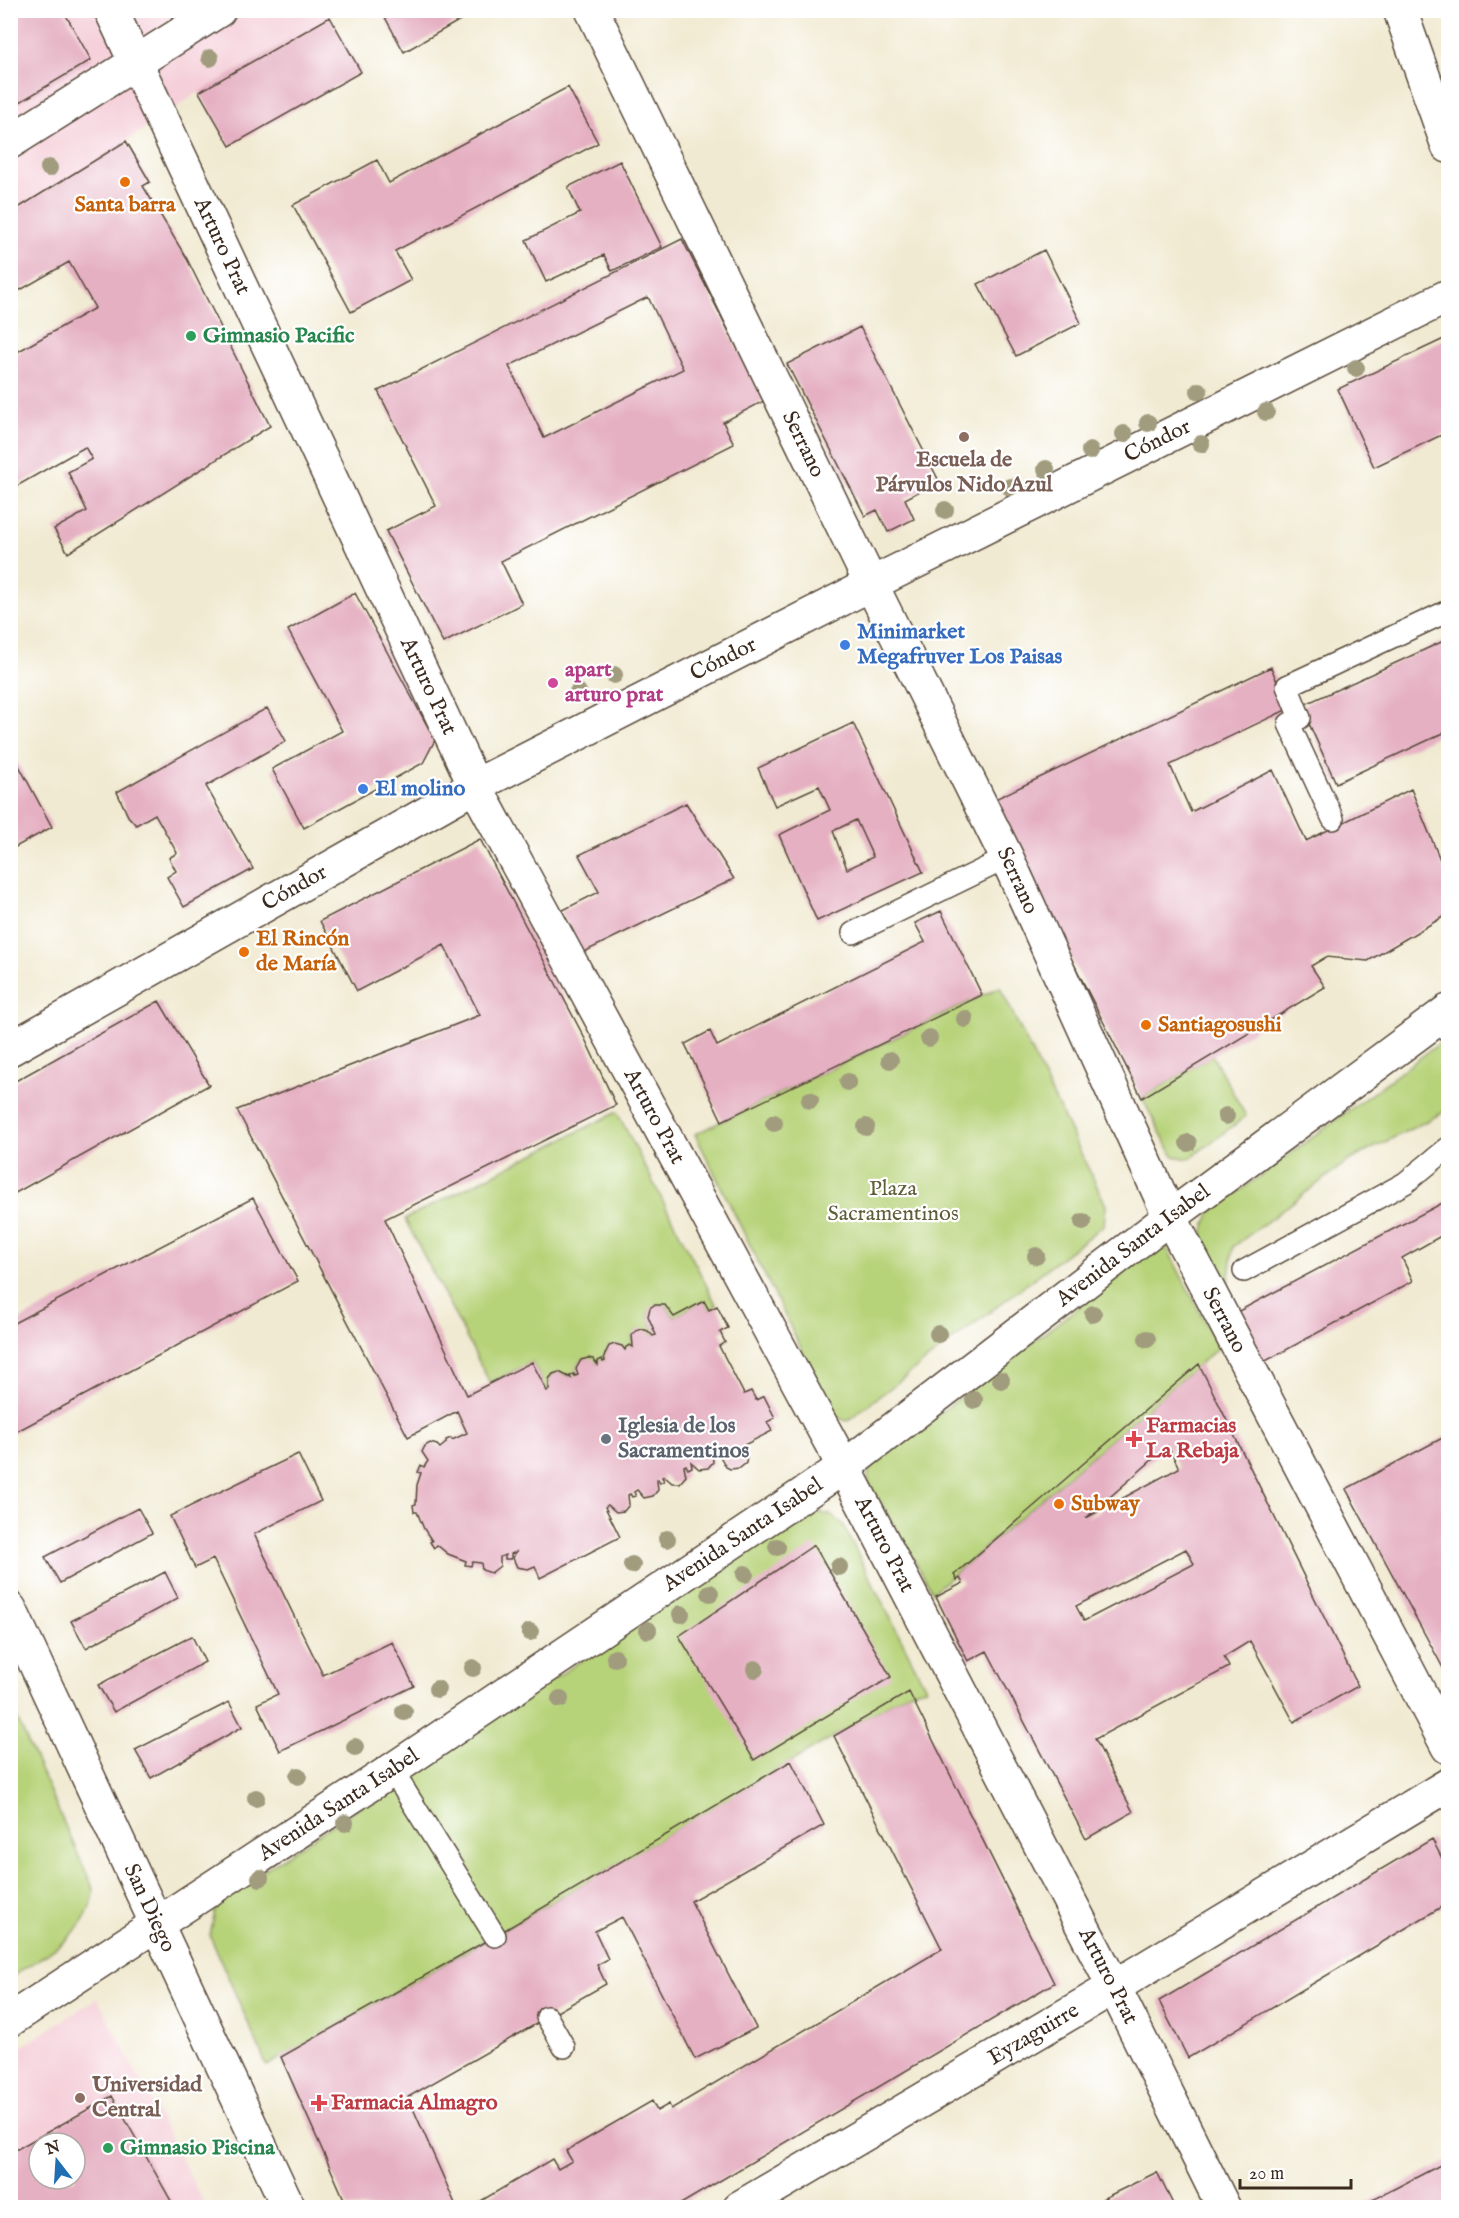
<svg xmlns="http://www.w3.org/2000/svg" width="1459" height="2218" viewBox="0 0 1459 2218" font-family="'IM FELL English',serif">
<rect width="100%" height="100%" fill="#fff"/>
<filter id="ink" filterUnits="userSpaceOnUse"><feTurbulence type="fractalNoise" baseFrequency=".0167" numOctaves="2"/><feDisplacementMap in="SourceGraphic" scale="12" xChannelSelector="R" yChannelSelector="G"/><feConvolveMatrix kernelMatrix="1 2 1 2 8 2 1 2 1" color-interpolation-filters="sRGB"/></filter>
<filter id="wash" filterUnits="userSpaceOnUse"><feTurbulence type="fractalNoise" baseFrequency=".008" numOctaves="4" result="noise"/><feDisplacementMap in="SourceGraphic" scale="24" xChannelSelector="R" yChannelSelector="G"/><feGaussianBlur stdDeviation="1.35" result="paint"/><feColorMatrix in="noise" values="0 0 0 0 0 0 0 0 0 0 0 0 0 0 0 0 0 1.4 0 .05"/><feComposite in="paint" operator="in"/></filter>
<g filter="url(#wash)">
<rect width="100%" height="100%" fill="#f1ead2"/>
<path fill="#f5cfd9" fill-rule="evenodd" d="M 11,11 L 340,11 L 199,92 L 126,141 L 11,213 Z
M 97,1998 L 206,2207 L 11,2208 L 11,2054 ZM 39,2143 L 75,2143 L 75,2179 L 39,2179 Z"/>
<path fill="#b7d379" stroke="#797e4c" stroke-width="1.5" d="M 1000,987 L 1106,1205 L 1104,1225 L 847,1421 L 835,1417 L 695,1134 Z
M 1448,1037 L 1448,1110 L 1348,1161 L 1233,1247 L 1227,1292 L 1199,1244 L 1210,1213 Z
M 1212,1055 L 1246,1116 L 1189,1159 L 1173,1156 L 1142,1098 Z
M 617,1112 L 717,1306 L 709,1310 L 704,1301 L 674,1317 L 665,1305 C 656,1303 650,1306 648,1316 L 656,1335 L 653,1336 C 646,1328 639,1328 632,1336 L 633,1347 L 630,1345 L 625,1350 C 620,1344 616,1344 609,1346 L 604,1356 L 605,1361 L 602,1359 L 598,1361 L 598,1365 C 592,1358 589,1358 581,1360 L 576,1369 L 578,1375 L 570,1375 L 571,1378 L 559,1372 L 553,1374 L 549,1379 L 549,1390 L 547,1391 L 532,1362 L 490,1383 L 405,1219 Z
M 1161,1244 L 1166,1246 L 1218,1348 L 933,1592 L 869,1483 C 867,1475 869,1471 873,1464 Z
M 817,1512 L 830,1515 L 842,1523 L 926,1688 L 909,1692 L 599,1875 L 267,2066 L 210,1936 L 217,1901 L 802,1515 Z
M 11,1705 L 94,1890 C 89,1936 45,1954 11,1977 Z"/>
<g id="blocks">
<path fill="#e5b0c2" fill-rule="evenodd" d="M 10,10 L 63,10 L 91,60 L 10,108 Z
M 381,10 L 478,10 L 404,52 Z
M 330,17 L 361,72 L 230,146 L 199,92 Z
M 568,87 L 598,143 L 395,251 L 411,280 L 351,312 L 293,205 L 377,160 L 389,183 Z
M 126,141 L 150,182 L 143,186 L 187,259 L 270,426 L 68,553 L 54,529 L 87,511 L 68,472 L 92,459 L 85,447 L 10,490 L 10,356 L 95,308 L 69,262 L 10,296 L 10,213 Z
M 620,161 L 662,247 L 612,271 L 604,255 L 546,282 L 526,240 L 580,213 L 568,187 Z
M 682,239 L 764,401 L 723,422 L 734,444 L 501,561 L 522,604 L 443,643 L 386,531 L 436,506 L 378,391 ZM 648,297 L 683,369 L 544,438 L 509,366 Z
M 1044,250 L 1081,323 L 1016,356 L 978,284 Z
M 860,327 L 939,481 L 905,499 L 914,519 L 888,532 L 877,510 L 865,516 L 787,364 Z
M 1448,337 L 1448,432 L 1374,467 L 1338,389 Z
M 355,593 L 435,740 L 423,763 L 304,828 L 272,769 L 342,731 L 288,630 Z
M 1448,639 L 1448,731 L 1336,783 L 1301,706 Z
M 1271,667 L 1288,709 L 1170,765 L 1191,812 L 1273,770 L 1306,841 L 1411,789 L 1448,879 L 1448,914 L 1368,961 L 1326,957 L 1311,966 L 1325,987 L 1142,1098 L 991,801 Z
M 267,708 L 286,741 L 206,786 L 253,869 L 184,907 L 167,877 L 176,871 L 169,858 L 177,853 L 155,814 L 136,825 L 128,816 L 117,792 Z
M 853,723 L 923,872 L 817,921 L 779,835 L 830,810 L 819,786 L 775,806 L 758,768 ZM 856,820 L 873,857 L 847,869 L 833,831 Z
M 10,749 L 52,827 L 10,850 Z
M 686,803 L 734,879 L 582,953 L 561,911 L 599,892 L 579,855 Z
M 480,839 L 585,1039 L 616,1105 L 385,1219 L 467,1395 L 532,1362 L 547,1391 L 549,1390 L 549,1379 L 553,1374 L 559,1372 L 571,1378 L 570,1376 L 574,1374 L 575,1376 L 578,1375 L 576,1369 L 581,1360 L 588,1358 L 593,1359 L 598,1365 L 598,1361 L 602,1359 L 603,1362 L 605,1361 L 604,1356 L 609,1346 L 615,1344 L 622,1346 L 625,1350 L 626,1347 L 630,1345 L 633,1347 L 632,1335 L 636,1331 L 642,1329 L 648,1331 L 653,1336 L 656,1335 L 648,1316 L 650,1308 L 654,1305 L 665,1305 L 674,1317 L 704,1301 L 709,1310 L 717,1306 L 728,1328 L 720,1332 L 725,1342 L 719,1346 L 744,1394 L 751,1391 L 756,1400 L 764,1396 L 775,1418 L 767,1422 L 772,1431 L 742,1446 L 747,1455 L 746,1463 L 740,1468 L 730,1469 L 726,1467 L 716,1449 L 712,1452 L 713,1462 L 708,1468 L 699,1469 L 691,1462 L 692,1467 L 688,1469 L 686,1465 L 684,1466 L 686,1476 L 680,1483 L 672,1483 L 664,1476 L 662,1477 L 664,1481 L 660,1483 L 658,1479 L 657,1480 L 658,1490 L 653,1496 L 644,1498 L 637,1490 L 634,1492 L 636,1496 L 632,1497 L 630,1494 L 628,1495 L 629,1505 L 624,1511 L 616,1512 L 608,1505 L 605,1507 L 620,1537 L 540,1578 L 535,1566 L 528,1569 L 517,1567 L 513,1558 L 516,1552 L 511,1554 L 511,1559 L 505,1559 L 505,1555 L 500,1557 L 500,1566 L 491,1573 L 482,1570 L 481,1563 L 472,1562 L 471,1566 L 465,1565 L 466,1561 L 448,1554 L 437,1545 L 434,1548 L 430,1542 L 432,1541 L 424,1529 L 417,1512 L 414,1512 L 413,1505 L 416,1504 L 417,1485 L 421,1473 L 418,1472 L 421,1465 L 424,1467 L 428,1461 L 422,1452 L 425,1446 L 430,1443 L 437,1445 L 440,1448 L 446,1443 L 446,1440 L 451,1438 L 452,1440 L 467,1433 L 457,1411 L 408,1437 L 237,1110 L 480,1015 L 444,945 L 357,991 L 320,921 Z
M 941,911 L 982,995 L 722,1121 L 685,1044 L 710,1031 L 717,1046 L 925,942 L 915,923 Z
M 159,1001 L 209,1085 L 10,1196 L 10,1084 Z
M 253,1198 L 298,1281 L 10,1435 L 10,1325 Z
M 1448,1200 L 1448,1232 L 1402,1258 L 1413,1281 L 1262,1363 L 1237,1312 Z
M 1199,1364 L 1358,1686 L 1294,1722 L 1250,1641 L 1224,1657 L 1229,1667 L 1095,1739 L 1133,1812 L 1086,1839 L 987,1651 L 968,1661 L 936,1597 L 963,1583 L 960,1578 L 957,1580 L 954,1575 ZM 1168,1446 L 1179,1468 L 1086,1518 ZM 1186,1549 L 1194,1564 L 1084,1621 L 1076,1606 Z
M 1448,1435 L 1448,1677 L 1346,1489 Z
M 298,1454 L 321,1501 L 254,1534 L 323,1675 L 392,1642 L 414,1686 L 280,1751 L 257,1704 L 278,1694 L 213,1559 L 195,1568 L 170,1516 Z
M 138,1508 L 152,1533 L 60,1583 L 45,1557 Z
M 814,1545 L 891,1677 L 754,1760 L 679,1636 Z
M 165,1572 L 178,1598 L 86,1648 L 71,1621 Z
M 192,1636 L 205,1662 L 114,1712 L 98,1685 Z
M 909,1692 L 1054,1983 L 674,2208 L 482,2208 L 479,2202 L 552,2159 L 558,2169 L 572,2161 L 566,2151 L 652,2101 L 657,2111 L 669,2104 L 671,2109 L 942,1949 L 834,1736 Z
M 229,1702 L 242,1727 L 151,1778 L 135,1750 Z
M 791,1761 L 824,1825 L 691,1901 L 756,2028 L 695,2059 L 622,1917 L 595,1931 L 608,1959 L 597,1965 L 606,1984 L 408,2097 L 457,2208 L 348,2208 L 281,2057 L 495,1936 Z
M 1432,1839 L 1448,1870 L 1448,1903 L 1188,2058 L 1159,2001 Z
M 112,2096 L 175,2208 L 10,2208 L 10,2153 ZM 39,2143 L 75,2143 L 75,2179 L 39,2179 Z
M 1448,2161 L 1448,2208 L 1357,2208 Z
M 1157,2172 L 1175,2208 L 1084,2208 Z"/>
</g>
</g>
<g filter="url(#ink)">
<use href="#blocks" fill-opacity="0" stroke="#564739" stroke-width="1.5"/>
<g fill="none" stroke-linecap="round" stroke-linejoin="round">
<defs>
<path id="lane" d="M 1333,819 L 1289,724 L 1300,718 L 1287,686 L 1448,611
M 853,933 L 1007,858
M 1244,1271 L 1405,1183 L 1448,1148
M 392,1770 L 495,1936
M 547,2017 L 564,2047"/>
<g id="street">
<path id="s1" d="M 111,10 L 475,786 L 844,1467 L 1114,1987 L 1224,2208"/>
<path id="s2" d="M 592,10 L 871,584 L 1007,858 L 1170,1217 L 1448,1747"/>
<path id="s3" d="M 10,1049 L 475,786 L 871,584 L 1448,296"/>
<path id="s4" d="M 739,2208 L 1114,1987 L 1448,1785"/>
</g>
<g id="secondary">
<path d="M 1400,10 L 1448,146"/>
<path d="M 10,142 L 219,10"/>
<path id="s5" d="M 10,2020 L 392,1770 L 844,1467 L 1170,1217 L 1448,1011"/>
</g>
<g id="primary">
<path id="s6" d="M 10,1609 L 289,2208"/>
</g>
</defs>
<use href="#lane" stroke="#564739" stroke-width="24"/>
<use href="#street" stroke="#564739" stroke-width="36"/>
<use href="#secondary" stroke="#564739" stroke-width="36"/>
<use href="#primary" stroke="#564739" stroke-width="36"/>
<use href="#lane" stroke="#fff" stroke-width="21"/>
<use href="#street" stroke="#fff" stroke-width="33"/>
<use href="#secondary" stroke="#fff" stroke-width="33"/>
<use href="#primary" stroke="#fff" stroke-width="33"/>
</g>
<g fill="#a19c7e">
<circle cx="210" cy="58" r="9"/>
<circle cx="49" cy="168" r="9"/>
<circle cx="1356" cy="368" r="9"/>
<circle cx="1199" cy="391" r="9"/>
<circle cx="1266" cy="412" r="9"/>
<circle cx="1148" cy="423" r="9"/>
<circle cx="1124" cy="434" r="9"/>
<circle cx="1201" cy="444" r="9"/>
<circle cx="1090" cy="451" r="9"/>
<circle cx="1046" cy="469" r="9"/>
<circle cx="1010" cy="487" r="9"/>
<circle cx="945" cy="510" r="9"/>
<circle cx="614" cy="675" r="9"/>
<circle cx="578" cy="692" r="9"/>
<circle cx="965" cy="1019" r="9"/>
<circle cx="929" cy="1038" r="9"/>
<circle cx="890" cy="1060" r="9"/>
<circle cx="848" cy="1082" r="9"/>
<circle cx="810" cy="1100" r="9"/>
<circle cx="1226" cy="1116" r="9"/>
<circle cx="774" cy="1123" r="9"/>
<circle cx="866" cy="1127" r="9"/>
<circle cx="1188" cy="1143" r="9"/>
<circle cx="1083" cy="1222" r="9"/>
<circle cx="1036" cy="1256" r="9"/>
<circle cx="1093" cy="1314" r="9"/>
<circle cx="938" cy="1334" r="9"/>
<circle cx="1147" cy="1339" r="9"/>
<circle cx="1001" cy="1380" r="9"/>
<circle cx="974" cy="1400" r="9"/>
<circle cx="667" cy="1539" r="9"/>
<circle cx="777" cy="1547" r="9"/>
<circle cx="632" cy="1565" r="9"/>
<circle cx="839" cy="1567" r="9"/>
<circle cx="745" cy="1574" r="9"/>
<circle cx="710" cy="1593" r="9"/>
<circle cx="681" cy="1614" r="9"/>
<circle cx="648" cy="1630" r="9"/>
<circle cx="530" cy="1632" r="9"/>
<circle cx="615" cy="1658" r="9"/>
<circle cx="473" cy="1668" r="9"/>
<circle cx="755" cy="1669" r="9"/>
<circle cx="437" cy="1689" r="9"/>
<circle cx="560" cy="1699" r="9"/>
<circle cx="404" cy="1712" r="9"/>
<circle cx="355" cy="1747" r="9"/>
<circle cx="298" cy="1776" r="9"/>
<circle cx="256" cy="1798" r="9"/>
<circle cx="345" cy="1823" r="9"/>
<circle cx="260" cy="1878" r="9"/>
</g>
</g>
<g fill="#e8710a" stroke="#fff" stroke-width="2">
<circle cx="125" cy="182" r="6"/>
<circle cx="244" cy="952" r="6"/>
<circle cx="1146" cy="1025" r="6"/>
<circle cx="1059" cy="1504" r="6"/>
</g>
<g fill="#2e9e5b" stroke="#fff" stroke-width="2">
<circle cx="191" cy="336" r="6"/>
<circle cx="108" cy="2148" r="6"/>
</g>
<g fill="#8d6e63" stroke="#fff" stroke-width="2">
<circle cx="964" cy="437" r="6"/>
<circle cx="80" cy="2098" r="6"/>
</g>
<g fill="#3f7fe0" stroke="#fff" stroke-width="2">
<circle cx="845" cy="645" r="6"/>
<circle cx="363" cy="789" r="6"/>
</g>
<circle fill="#d1479c" stroke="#fff" stroke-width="2" cx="553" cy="683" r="6"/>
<circle fill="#6b7280" stroke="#fff" stroke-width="2" cx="606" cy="1439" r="6"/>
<g fill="#e0444e" stroke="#fff" stroke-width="2">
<path d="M1131 1430h6v6h6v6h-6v6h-6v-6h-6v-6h6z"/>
<path d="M316 2094h6v6h6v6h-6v6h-6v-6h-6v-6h6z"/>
</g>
<g text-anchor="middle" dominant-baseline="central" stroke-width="4.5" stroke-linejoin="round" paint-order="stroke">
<g font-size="22" font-weight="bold" fill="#c56008" stroke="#fff" text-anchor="start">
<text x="125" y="205" text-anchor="middle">Santa barra</text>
<text x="256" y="939">El Rincón<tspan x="256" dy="25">de María</tspan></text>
<text x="1158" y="1025">Santiagosushi</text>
<text x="1071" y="1504">Subway</text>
</g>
<g font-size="22" fill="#3b2a1e" stroke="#fff">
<text stroke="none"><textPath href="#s1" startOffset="261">Arturo Prat</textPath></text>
<text stroke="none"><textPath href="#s3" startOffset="1299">Cóndor</textPath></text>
<text stroke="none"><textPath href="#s2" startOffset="483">Serrano</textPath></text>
<text stroke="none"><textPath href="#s3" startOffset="813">Cóndor</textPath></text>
<text stroke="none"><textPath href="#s1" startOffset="747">Arturo Prat</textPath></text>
<text stroke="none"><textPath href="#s2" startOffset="969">Serrano</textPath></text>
<text stroke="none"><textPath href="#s3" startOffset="327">Cóndor</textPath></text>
<text stroke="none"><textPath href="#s1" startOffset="1233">Arturo Prat</textPath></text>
<text stroke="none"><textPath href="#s5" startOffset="1365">Avenida Santa Isabel</textPath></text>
<text stroke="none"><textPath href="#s2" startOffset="1455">Serrano</textPath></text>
<text stroke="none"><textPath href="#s5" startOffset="879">Avenida Santa Isabel</textPath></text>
<text stroke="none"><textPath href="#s1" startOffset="1719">Arturo Prat</textPath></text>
<text stroke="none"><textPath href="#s5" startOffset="393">Avenida Santa Isabel</textPath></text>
<text stroke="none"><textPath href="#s6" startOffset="330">San Diego</textPath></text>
<text stroke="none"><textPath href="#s1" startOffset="2205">Arturo Prat</textPath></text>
<text stroke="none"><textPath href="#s4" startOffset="342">Eyzaguirre</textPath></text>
</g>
<g font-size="22" font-weight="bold" fill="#27864d" stroke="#fff" text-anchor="start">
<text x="203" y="336">Gimnasio Pacific</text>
<text x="120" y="2148">Gimnasio Piscina</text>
</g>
<g font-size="22" font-weight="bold" fill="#785e54" stroke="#fff">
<text x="964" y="460">Escuela de<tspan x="964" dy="25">Párvulos Nido Azul</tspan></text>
<text x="92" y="2085" text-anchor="start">Universidad<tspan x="92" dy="25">Central</tspan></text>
</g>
<g font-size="22" font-weight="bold" fill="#366cbe" stroke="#fff" text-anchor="start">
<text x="857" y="632">Minimarket<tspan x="857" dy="25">Megafruver Los Paisas</tspan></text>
<text x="375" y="789">El molino</text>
</g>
<g font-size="22" font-weight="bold" fill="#b23c85" stroke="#fff" text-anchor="start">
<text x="565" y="670">apart<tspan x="565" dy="25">arturo prat</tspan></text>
</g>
<g font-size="22" fill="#605d39" stroke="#fff">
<text x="893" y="1189">Plaza<tspan x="893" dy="25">Sacramentinos</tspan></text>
</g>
<g font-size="22" font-weight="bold" fill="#5b616d" stroke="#fff" text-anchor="start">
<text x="618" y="1426">Iglesia de los<tspan x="618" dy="25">Sacramentinos</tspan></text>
</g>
<g font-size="22" font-weight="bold" fill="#be3a42" stroke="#fff" text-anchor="start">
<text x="1146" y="1426">Farmacias<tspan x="1146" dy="25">La Rebaja</tspan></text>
<text x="331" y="2103">Farmacia Almagro</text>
</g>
</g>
<rect width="1459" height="2218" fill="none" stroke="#fff" stroke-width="36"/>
<g transform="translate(57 2161) rotate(343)"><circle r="28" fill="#ffffff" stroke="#b1aaa5" stroke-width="1.5"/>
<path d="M0-4.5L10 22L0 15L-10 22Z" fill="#1f6fb2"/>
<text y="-9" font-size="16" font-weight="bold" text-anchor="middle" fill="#3b2a1e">N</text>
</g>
<path d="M1240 2179v9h111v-9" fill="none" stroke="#3b2a1e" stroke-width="3"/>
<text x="1249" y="2179" font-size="18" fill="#3b2a1e" stroke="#ffffff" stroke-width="4.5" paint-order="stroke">20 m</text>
</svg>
